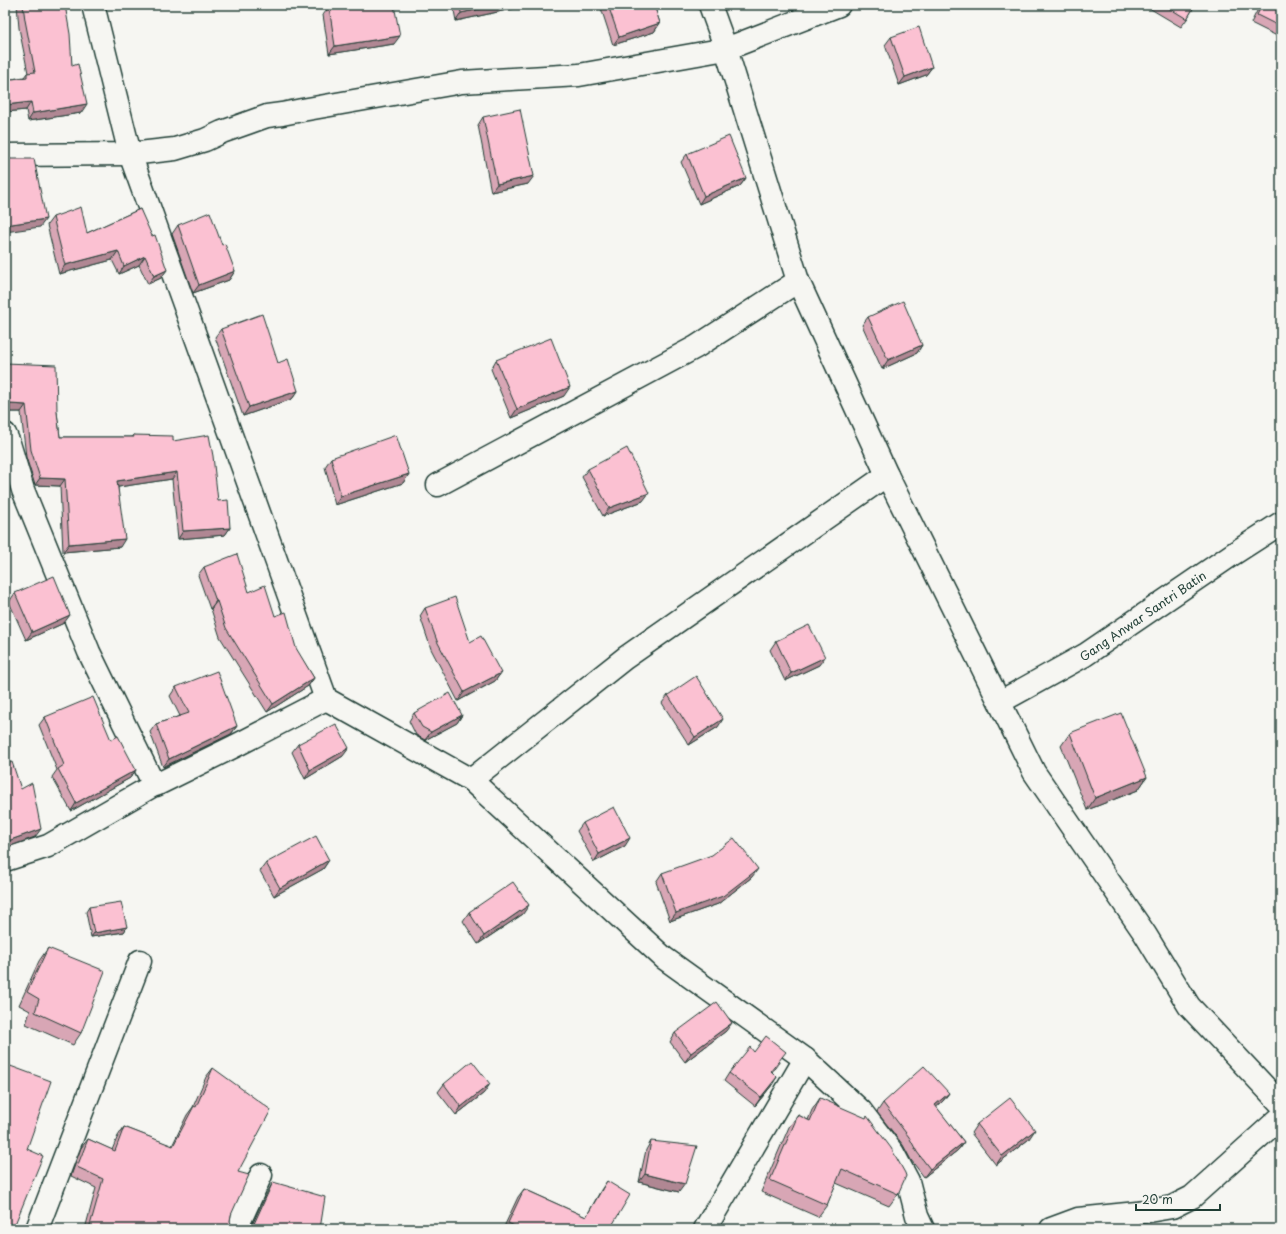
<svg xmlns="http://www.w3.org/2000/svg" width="1286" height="1234" viewBox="0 0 1286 1234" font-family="'Playpen Sans',sans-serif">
<rect width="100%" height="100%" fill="#f6f6f2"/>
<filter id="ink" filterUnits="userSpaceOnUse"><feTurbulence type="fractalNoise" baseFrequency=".025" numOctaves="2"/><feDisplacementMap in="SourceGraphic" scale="8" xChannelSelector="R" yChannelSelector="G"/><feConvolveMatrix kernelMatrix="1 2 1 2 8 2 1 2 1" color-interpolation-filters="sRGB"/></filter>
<g filter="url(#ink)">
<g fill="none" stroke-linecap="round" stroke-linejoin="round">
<defs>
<g id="minor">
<path d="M 93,5 L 130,154 L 326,699 L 471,780 L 664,958 L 805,1059 L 861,1111 L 893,1153 L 908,1181 L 917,1216 L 923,1229"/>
<path d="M 710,5 L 726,49 L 798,281 L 887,475 L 1034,772 L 1145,934 L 1189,1006 L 1281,1104"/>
<path d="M 5,155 L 130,154 L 175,149 L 205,140 L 222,132 L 267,116 L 282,114 L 302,110 L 462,82 L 579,75 L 726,49 L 839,5"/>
<path d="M 5,434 L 9,443 L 23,490 L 89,652 L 154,785"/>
<path d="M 438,485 L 696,347 L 798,281"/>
<path id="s1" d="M 1000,702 L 1085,655 L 1233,554 L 1281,523"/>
<path d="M 471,780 L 625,658 L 887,475"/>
<path d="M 5,860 L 48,846 L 154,785 L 156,785 L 237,745 L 326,699"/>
<path d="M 37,1229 L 140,961"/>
<path d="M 236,1229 L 261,1175"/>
<path d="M 705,1229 L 805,1059"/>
<path d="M 1051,1229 L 1078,1219 L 1137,1213 L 1172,1207 L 1192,1197 L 1281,1117"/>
</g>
</defs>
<use href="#minor" stroke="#1f3d34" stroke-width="25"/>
<use href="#minor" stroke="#f6f6f2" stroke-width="22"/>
</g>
<path fill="#d8a6b5" stroke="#1f3d34" d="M 17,5 L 65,5 L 72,66 L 81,113 L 28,121 L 26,110 L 5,112 L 5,80 L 24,77 L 27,73 L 28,73 L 19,28 Z
M 453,5 L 530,5 L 456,21 Z
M 600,5 L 654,5 L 660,23 L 654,32 L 613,45 Z
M 1144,5 L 1195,5 L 1187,19 L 1181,27 Z
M 1260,5 L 1281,5 L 1281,38 L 1251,23 Z
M 329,7 L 394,44 L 329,54 L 323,15 Z
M 891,37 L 932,67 L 926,75 L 899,85 L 885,45 Z
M 483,117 L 528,184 L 491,192 L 478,125 Z
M 687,154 L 746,178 L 740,186 L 699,204 L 681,162 Z
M 140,209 L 161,278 L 148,284 L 139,265 L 119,274 L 112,260 L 59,274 L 47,225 L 53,217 L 87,233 Z
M 178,225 L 222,245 L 235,271 L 229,280 L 193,293 L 172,234 Z
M 868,317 L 922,345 L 917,353 L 882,369 L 862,325 Z
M 221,329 L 278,363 L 298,391 L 292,399 L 243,416 L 215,337 Z
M 496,360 L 564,396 L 511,418 L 491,369 Z
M 5,363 L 57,412 L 60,437 L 132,437 L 133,435 L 173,441 L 218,501 L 230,528 L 225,535 L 178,539 L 172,479 L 118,487 L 120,547 L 63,552 L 60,486 L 35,485 L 26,457 L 21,412 L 5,412 Z
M 331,458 L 409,474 L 403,483 L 335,505 L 325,467 Z
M 588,469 L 643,501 L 603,516 L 582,477 Z
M 204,567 L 249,592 L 275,616 L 314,678 L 308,686 L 267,712 L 220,637 L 211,609 L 210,609 L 198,575 Z
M 15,593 L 64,623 L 26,640 L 9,602 Z
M 425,608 L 470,642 L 501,673 L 495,681 L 458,701 L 431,649 L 420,616 Z
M 776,641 L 819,665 L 785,681 L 770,650 Z
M 176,687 L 237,726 L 231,734 L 163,767 L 150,732 L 156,724 L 180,716 L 170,696 Z
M 668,695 L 718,727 L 689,745 L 662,703 Z
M 414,713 L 462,715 L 457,723 L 425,740 L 416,735 L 409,721 Z
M 45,717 L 111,740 L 136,770 L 130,778 L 71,811 L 52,777 L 57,770 L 39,725 Z
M 1070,733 L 1147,777 L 1138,790 L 1087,810 L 1061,746 Z
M 298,744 L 343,756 L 305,779 L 292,752 Z
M 583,823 L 625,846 L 594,862 L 577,831 Z
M 329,860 L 323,869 L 274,896 L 260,871 L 266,863 Z
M 662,873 L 752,877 L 718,904 L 670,921 L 656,882 Z
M 89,907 L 127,927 L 124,932 L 91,937 L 86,912 Z
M 469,912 L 523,914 L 478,944 L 463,921 Z
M 48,948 L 81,1033 L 73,1045 L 26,1024 L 30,1011 L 19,1005 L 39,961 Z
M 726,1031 L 685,1062 L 670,1042 L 675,1033 Z
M 754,1052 L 780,1061 L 772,1072 L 772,1085 L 755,1106 L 724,1081 L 729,1073 Z
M 213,1068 L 238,1172 L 230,1221 L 231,1229 L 85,1229 L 96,1188 L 71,1176 L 81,1148 L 88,1139 L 112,1150 L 118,1136 L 124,1127 L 172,1146 L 187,1115 L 193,1107 L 206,1077 Z
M 444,1084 L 484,1093 L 456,1115 L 438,1092 Z
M 949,1093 L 943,1101 L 936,1107 L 964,1142 L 958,1150 L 924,1177 L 911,1160 L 903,1145 L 877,1112 L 883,1103 Z
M 820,1098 L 898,1194 L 889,1206 L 836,1183 L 827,1205 L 818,1217 L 761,1192 L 789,1127 L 798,1115 L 808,1120 L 812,1110 Z
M 977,1124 L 1029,1139 L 996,1165 L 971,1133 Z
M 651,1141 L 679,1192 L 639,1182 L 646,1150 Z
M 607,1181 L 610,1229 L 503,1229 L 518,1197 L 524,1189 L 586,1217 L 601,1190 Z
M 273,1182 L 320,1229 L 250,1229 L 268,1191 Z"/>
<path fill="#b08793" stroke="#1f3d34" d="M 498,5 L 530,5 L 456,21 L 461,13 Z
M 660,23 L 654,32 L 613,45 L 619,37 Z
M 400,36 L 394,44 L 329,54 L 335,46 Z
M 932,67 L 926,75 L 899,85 L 905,77 Z
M 31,102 L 26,110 L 5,112 L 5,105 Z
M 87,104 L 81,113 L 28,121 L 33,113 Z
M 534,176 L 528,184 L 491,192 L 497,184 Z
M 746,178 L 740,186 L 699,204 L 704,196 Z
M 46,219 L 40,227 L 5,232 L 5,225 Z
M 118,251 L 112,260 L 59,274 L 65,265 Z
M 145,256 L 139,265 L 119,274 L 124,266 Z
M 167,270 L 161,278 L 148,284 L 154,276 Z
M 235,271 L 229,280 L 193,293 L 199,285 Z
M 922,345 L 917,353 L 882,369 L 888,360 Z
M 570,387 L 564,396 L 511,418 L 517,409 Z
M 298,391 L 292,399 L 243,416 L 249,407 Z
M 10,404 L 26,405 L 21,412 L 5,412 Z
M 177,472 L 172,479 L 112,488 L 117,481 Z
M 409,474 L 403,483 L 335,505 L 341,496 Z
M 40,478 L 65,479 L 60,486 L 35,485 Z
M 649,493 L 643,501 L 603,516 L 609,508 Z
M 230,528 L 225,535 L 178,539 L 183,531 Z
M 125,539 L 120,547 L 63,552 L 69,544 Z
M 216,601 L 217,601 L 211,609 L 210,609 Z
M 70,615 L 64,623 L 26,640 L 32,632 Z
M 825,657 L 819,665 L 785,681 L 791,673 Z
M 501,673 L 495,681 L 458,701 L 464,692 Z
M 314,678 L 308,686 L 267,712 L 273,704 Z
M 462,715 L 457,723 L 425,740 L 431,732 Z
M 723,719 L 718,727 L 689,745 L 695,737 Z
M 237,726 L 231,734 L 163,767 L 169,759 Z
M 349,748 L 343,756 L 305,779 L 310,770 Z
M 136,770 L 130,778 L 71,811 L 76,803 Z
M 1147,777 L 1138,790 L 1087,810 L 1095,798 Z
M 41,829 L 35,837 L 5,848 L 5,842 Z
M 630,838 L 625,846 L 594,862 L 599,854 Z
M 329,860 L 323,869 L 274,896 L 280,888 Z
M 758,869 L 752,877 L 718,904 L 670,921 L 676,913 Z
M 529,905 L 523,914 L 478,944 L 484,936 Z
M 127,927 L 124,932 L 91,937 L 94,933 Z
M 732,1023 L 726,1031 L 685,1062 L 691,1053 Z
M 777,1077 L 772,1085 L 755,1106 L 761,1097 Z
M 490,1084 L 484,1093 L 456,1115 L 461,1107 Z
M 949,1093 L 943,1101 L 929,1114 L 935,1105 Z
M 1035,1130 L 1029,1139 L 996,1165 L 1002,1156 Z
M 964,1142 L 958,1150 L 924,1177 L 930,1169 Z
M 645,1174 L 685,1184 L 679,1192 L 639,1182 Z
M 218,1226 L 227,1229 L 215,1229 Z
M 253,1226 L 266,1229 L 251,1229 Z"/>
<path fill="#fbc1d2" stroke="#1f3d34" d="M 23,5 L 65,5 L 70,34 L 72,66 L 78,64 L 87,104 L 33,113 L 31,102 L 5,105 L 5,80 L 27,77 L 27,73 L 35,72 L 25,20 Z
M 335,5 L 394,5 L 400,36 L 335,46 L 329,7 Z
M 460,5 L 498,5 L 461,13 Z
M 608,5 L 654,5 L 660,23 L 619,37 Z
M 1164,5 L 1195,5 L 1187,19 Z
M 1262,5 L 1281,5 L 1281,27 L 1257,15 Z
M 919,27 L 932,67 L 905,77 L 891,37 Z
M 520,109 L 534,176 L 497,184 L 483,117 Z
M 729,136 L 746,178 L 704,196 L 687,154 Z
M 5,157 L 11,159 L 34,159 L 46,219 L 5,225 Z
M 81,207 L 87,233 L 140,209 L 152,236 L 155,235 L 167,270 L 154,276 L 145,256 L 124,266 L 118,251 L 65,265 L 53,217 Z
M 210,212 L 222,245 L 225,244 L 235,271 L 199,285 L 178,225 Z
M 903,301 L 922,345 L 888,360 L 868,317 Z
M 262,314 L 278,363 L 288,359 L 298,391 L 249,407 L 221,329 Z
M 551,338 L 570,387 L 517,409 L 496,360 Z
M 5,363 L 56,365 L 57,412 L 60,437 L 134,437 L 133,435 L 173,436 L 173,441 L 209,435 L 213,456 L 218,501 L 228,500 L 230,528 L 183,531 L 177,472 L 117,481 L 125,539 L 69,544 L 65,479 L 40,478 L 31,450 L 26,405 L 10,404 Z
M 396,435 L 409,474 L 341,496 L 331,458 Z
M 627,448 L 649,493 L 609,508 L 588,469 Z
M 237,554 L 249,592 L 265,585 L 275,616 L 286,612 L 296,648 L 314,678 L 273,704 L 226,628 L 217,601 L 216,601 L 204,567 Z
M 54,576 L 70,615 L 32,632 L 15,593 Z
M 455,597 L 470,642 L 481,636 L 501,673 L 464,692 L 437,641 L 425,608 Z
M 809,625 L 825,657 L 791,673 L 776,641 Z
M 217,671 L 237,726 L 169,759 L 156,724 L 189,713 L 176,687 Z
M 696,676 L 723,719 L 695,737 L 668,695 Z
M 450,693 L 462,715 L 431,732 L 422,727 L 414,713 Z
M 93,697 L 111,740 L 118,736 L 136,770 L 76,803 L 58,769 L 64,765 L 45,717 Z
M 1121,713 L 1147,777 L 1095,798 L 1070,733 Z
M 336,724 L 349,748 L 310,770 L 298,744 Z
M 12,762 L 21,789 L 32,783 L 41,829 L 5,842 L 5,765 Z
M 614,807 L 630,838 L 599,854 L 583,823 Z
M 316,836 L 329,860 L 280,888 L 266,863 Z
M 734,838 L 758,869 L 723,896 L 676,913 L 662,873 L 712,855 Z
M 513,882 L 529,905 L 484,936 L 469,912 Z
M 121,902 L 127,927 L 94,933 L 89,907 Z
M 48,948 L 105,971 L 81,1033 L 35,1012 L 39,999 L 27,992 Z
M 717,1002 L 732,1023 L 691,1053 L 675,1033 Z
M 766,1036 L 786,1052 L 771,1071 L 777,1077 L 761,1097 L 729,1073 L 750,1047 L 754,1052 Z
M 472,1061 L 490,1084 L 461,1107 L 444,1084 Z
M 5,1064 L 51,1081 L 27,1149 L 43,1156 L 13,1229 L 5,1229 Z
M 924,1066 L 949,1093 L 935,1105 L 964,1142 L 930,1169 L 917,1152 L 909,1137 L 883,1103 Z
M 213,1068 L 271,1110 L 238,1172 L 249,1175 L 231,1215 L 230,1221 L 232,1226 L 231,1229 L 227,1229 L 218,1226 L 216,1229 L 89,1229 L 103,1179 L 77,1167 L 88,1139 L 115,1151 L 124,1127 L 173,1146 L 194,1106 L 196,1107 Z
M 820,1098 L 866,1118 L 867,1116 L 891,1148 L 905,1173 L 906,1176 L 898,1194 L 842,1169 L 827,1205 L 770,1180 L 798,1115 L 810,1121 Z
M 1010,1098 L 1035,1130 L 1002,1156 L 977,1124 Z
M 651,1141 L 697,1146 L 685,1184 L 645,1174 Z
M 607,1181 L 630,1195 L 610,1229 L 521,1229 L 508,1223 L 524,1189 L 586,1217 Z
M 273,1182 L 325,1197 L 320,1229 L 266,1229 L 253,1226 Z"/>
</g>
<g text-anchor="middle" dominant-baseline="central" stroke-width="3" stroke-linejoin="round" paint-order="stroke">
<g font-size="12" fill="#1f3d34" stroke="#f6f6f2">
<text stroke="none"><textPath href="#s1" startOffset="167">Gang Anwar Santri Batin</textPath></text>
</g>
</g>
<rect width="1286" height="1234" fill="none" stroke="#f6f6f2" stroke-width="20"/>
<rect x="10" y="10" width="1266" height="1214" fill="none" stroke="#1f3d34" stroke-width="1.5" filter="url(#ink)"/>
<path d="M1136 1204v6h84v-6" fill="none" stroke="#1f3d34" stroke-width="2"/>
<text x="1142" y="1204" font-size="12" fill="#1f3d34" stroke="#f6f6f2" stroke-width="3" paint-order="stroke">20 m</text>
</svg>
